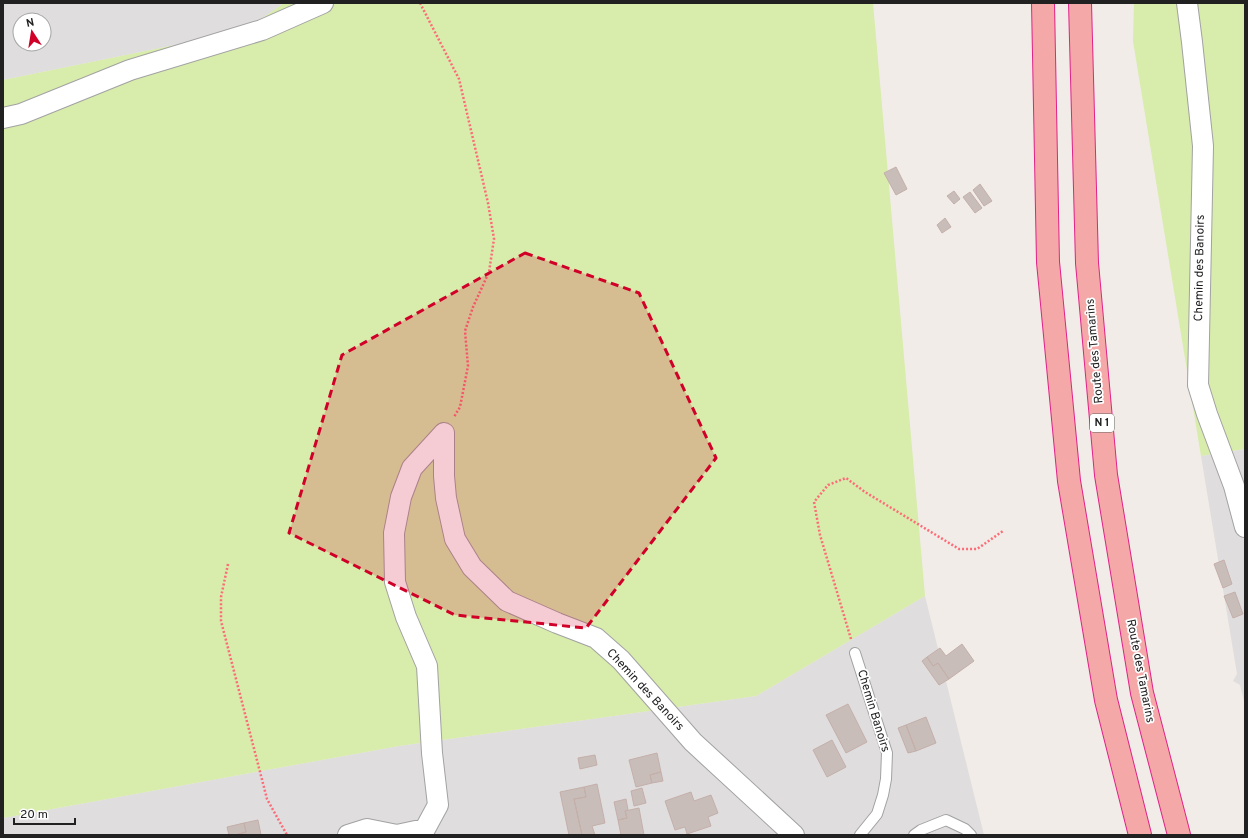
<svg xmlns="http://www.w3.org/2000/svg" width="1248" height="838" viewBox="0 0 1248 838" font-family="Overpass,sans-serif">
<rect width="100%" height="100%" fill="#f1ece7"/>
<path fill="#dfddde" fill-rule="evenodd" d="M 3,3 L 284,3 L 244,31 L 3,80 ZM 20,20 L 44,20 L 44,44 L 20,44 Z
M 1245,449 L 1245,705 L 1240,685 L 1233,681 L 1237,674 L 1201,456 Z
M 925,596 L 984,835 L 3,835 L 3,818 L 399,746 L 756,696 Z"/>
<path fill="#d8ecac" d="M 284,3 L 873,3 L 925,596 L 756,696 L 399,746 L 3,818 L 3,80 L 244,31 Z
M 1134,3 L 1245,3 L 1245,449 L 1201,456 L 1133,41 Z"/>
<path fill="#c9bdba" stroke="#c4afa9" d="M 896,167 L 907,189 L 896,195 L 884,173 Z
M 980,184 L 992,201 L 984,206 L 973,190 Z
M 954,191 L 960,199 L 954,204 L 947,196 Z
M 970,192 L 982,208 L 975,213 L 963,197 Z
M 945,218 L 951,227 L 942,233 L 937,225 Z
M 1224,560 L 1232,584 L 1223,588 L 1214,564 Z
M 1235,592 L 1243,614 L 1233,618 L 1224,596 Z
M 962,644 L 974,661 L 949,679 L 938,663 L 933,666 L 927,657 L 940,648 L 946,656 Z
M 927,657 L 933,666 L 938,663 L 949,679 L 939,685 L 922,661 Z
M 848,704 L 867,742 L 846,753 L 826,715 Z
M 926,717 L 936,743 L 916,751 L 906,725 Z
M 906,725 L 916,751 L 908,753 L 898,728 Z
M 832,740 L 846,767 L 827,777 L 813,750 Z
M 657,753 L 661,772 L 650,775 L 652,783 L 636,787 L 629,760 Z
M 595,755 L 597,765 L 580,769 L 578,758 Z
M 661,772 L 663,781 L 652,783 L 650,775 Z
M 597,784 L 605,823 L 592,826 L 595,835 L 582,835 L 574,799 L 586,797 L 584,787 Z
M 584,787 L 586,797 L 574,799 L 582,835 L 569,835 L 560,792 Z
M 642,788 L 646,803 L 634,806 L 631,791 Z
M 691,792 L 694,801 L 711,795 L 718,813 L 708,817 L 711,826 L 687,834 L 685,827 L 675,830 L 665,801 Z
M 626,799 L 628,810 L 625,811 L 627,818 L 618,820 L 614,802 Z
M 639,808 L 644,835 L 621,835 L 618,820 L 627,818 L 625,811 Z
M 258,820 L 261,835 L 235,835 L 246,832 L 244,823 Z
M 244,823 L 246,832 L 235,835 L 229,835 L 227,827 Z"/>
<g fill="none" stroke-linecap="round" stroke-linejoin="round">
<defs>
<path id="service" d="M 855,653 L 887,753 L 886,779 L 883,795 L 877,814 L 860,835
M 914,835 L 921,830 L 946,820 L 965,829 L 971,835"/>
<path id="minor" d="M 1187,3 L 1192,42 L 1203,146 L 1198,385 L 1207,414 L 1234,486 L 1245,527
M 3,118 L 21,114 L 130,70 L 262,30 L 323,3
M 348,835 L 367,829 L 397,835 L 425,829 L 438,805 L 432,753 L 427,666 L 406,617 L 395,582 L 394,533 L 401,497 L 412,468 L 444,433 L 444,476 L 446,498 L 455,539 L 472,567 L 507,601 L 557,623 L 596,638 L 621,660 L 693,742 L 794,835"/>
<path id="trunk" d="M 1043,3 L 1048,262 L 1069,481 L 1106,700 L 1140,835
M 1080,3 L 1087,263 L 1106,475 L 1142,693 L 1179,835"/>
</defs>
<use href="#service" stroke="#a2a2a2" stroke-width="12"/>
<use href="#minor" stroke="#a2a2a2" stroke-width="22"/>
<use href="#trunk" stroke="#e12288" stroke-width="24"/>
<path stroke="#fe6b78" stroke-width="2.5" stroke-dasharray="2 2" stroke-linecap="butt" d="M 420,3 L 459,79 L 488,203 L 494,239 L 489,272 L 473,307 L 465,331 L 468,366 L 460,407 L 454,417
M 228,564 L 221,597 L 221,621 L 267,799 L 287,835
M 851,639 L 820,535 L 814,502 L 828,485 L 846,478 L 865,492 L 959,549 L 977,549 L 1003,531"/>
<use href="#service" stroke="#fff" stroke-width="10"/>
<use href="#minor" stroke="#fff" stroke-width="20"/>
<use href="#trunk" stroke="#f4a8a7" stroke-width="22"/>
</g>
<path fill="#d10028" fill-opacity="0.2" stroke="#d10028" stroke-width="3" stroke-dasharray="8 5" stroke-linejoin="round" d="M 525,253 L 639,293 L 716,458 L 586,628 L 455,615 L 289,533 L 342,355 Z"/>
<g text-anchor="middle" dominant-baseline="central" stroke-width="3.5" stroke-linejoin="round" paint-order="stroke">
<rect fill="#fff" stroke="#646464" stroke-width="1" x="1090" y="414" width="24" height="18" rx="3"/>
<g font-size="11" font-weight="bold" fill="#212121">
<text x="1102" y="423">N 1</text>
</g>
<g font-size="12" fill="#212121" stroke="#fff">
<text transform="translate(1200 268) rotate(-89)">Chemin des Banoirs</text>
<text transform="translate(1095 351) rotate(-95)">Route des Tamarins</text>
<text transform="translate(1140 671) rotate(79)">Route des Tamarins</text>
<text transform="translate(645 690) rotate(47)">Chemin des Banoirs</text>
<text transform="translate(873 711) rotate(73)">Chemin Banoirs</text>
</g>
</g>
<rect width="1248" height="838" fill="none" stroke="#212121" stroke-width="8"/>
<g transform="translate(32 32) rotate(348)"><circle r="19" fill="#ffffff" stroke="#a6a6a6"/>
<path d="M0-3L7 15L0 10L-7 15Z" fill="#d10028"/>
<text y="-6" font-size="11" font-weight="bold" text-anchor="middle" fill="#212121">N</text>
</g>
<path d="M14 818v6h61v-6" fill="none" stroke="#212121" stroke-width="2"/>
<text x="20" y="818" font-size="12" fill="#212121" stroke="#ffffff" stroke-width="3" paint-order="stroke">20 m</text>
</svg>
